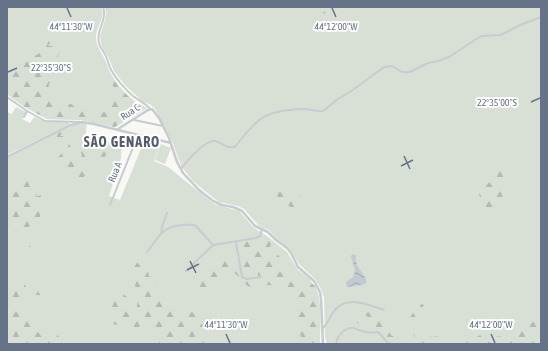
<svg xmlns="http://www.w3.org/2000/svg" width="548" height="351" viewBox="0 0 548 351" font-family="'Asap Condensed',sans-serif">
<defs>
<pattern id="forest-firs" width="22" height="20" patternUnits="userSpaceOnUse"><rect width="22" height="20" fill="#d8e0d6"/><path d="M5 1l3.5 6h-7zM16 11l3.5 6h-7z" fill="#b3bab3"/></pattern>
<pattern id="water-waves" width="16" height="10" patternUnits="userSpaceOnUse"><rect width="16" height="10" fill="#c3cad1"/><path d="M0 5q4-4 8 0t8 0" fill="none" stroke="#a2a8af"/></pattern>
</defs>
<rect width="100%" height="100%" fill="#f8f8f5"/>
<path fill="#d8e0d6" d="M 7,7 L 101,7 C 106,18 96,26 96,37 C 96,46 101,52 105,60 C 107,64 108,70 111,74 C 119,88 132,102 147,108 L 115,127 L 82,120 L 47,119 L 23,106 L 7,94 Z
M 105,7 L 541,7 L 541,344 L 327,344 L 325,337 L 324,298 L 322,291 L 315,279 L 299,264 L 289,248 L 278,240 L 269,230 L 259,226 L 244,209 L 238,206 L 219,202 L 211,196 L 193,181 L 181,166 L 173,143 L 155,109 L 151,105 L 142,101 L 125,85 L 114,71 L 108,56 L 102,48 L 100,36 L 105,20 L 106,14 Z
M 16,107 L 26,112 L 22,119 L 30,123 L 34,117 L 46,122 L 69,122 L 70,125 L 7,155 L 7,112 L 12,114 Z
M 83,123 L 87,123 L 85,140 L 122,144 L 121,158 L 109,196 L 120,200 L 145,139 L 161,143 L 154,161 L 168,167 L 214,204 L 239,211 L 254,228 L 267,236 L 287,252 L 298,270 L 310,279 L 318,295 L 320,344 L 7,344 L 7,158 L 74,125 Z
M 161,144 L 171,148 L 165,164 L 155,160 Z"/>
<path fill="url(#forest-firs)" d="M 316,7 L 353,7 C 339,15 329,21 316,7 Z
M 47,36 L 49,38 L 50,43 L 48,46 L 45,45 L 45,46 L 57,46 L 61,49 L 57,58 L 48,59 L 46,61 C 52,71 53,73 49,85 C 48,89 49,91 48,94 L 51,98 L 62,104 L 71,104 L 74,106 L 82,106 L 108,111 L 112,107 L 113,92 L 115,88 C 109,82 107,77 108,69 C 114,84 131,102 147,108 L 115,127 L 82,120 L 47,119 L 23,106 L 7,94 L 7,62 L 14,66 L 38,54 L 40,51 L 36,49 L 34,46 L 37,39 L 41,40 L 43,37 Z
M 60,132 L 62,134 L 60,136 L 64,136 L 69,143 L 75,158 L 80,158 L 82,156 L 81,151 L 76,150 L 74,145 L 75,140 L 84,137 L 85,140 L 122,144 L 120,161 L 114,155 L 110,157 L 105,155 L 105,157 L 96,156 C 89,162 90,171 84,177 L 77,177 L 73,169 C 60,165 50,178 40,183 L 55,167 L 59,156 L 65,150 C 65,141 56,141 51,136 Z
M 504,167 C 512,174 507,179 505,187 C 503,194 501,202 502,209 C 491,217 479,202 479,191 L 496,177 L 499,170 Z
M 23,176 L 26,176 L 30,187 L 37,194 L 35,197 L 41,195 L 44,199 L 38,226 L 34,235 L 38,246 L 35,256 L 10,265 L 8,263 L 12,262 L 18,258 L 28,255 L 30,251 L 29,246 L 31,243 L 30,238 L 33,231 L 32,227 L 30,226 L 27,228 L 27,235 L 23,242 L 23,235 L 16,232 L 12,233 L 7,241 L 7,199 C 16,191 8,185 23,176 Z
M 265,187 L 291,193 L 295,191 L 295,195 L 298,194 L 300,197 L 296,210 L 294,211 L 291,207 L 284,204 L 277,196 Z
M 262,233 L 273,241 L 270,246 C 276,252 283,260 286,268 C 290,276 285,278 295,284 L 305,281 C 308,282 312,283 314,285 C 323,293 320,331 320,344 L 302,344 L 293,296 C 289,292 274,285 268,285 C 262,286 256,289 250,287 C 243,284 240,276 234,273 C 222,273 214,282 207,290 L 203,290 L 191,281 L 190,279 L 192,277 L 200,276 C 207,267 218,259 230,260 L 233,271 L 239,271 C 241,283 252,279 261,278 L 261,276 L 258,276 L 258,270 L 242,272 L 238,242 C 246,241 260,242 262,233 Z
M 142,261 L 147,266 L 149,277 L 152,276 L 157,278 L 158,283 L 154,289 L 155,290 L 157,290 C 163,298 168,305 178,307 C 181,308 185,307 188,308 C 193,310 211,334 211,340 L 208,344 L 160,344 C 156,337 157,326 148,321 L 141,323 L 139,328 L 140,332 L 136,342 C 124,331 138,328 133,317 L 129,318 L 123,323 L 115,325 L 113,323 L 112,297 L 113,295 C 119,290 128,294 128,302 C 129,306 128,309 128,313 L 134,312 L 137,308 L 138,294 L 135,287 L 136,280 L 133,269 L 137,263 Z
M 20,277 L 25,281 L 26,288 L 32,291 L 37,290 L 41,294 L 40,295 L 32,295 L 26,298 L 22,305 L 32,318 L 34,329 L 41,335 L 45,337 L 49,336 L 51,332 L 58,335 L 59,338 C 49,348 21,344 7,344 L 7,285 L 16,278 Z
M 419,303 L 424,305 L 422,308 L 420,313 L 419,313 L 417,310 L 419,317 L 412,320 L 408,333 L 394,338 L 397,342 L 407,344 L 391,344 L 379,331 C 367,329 362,331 354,318 L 357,316 L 365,319 L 372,319 L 363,314 L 372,311 L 376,316 L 381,319 L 385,327 L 392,336 L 399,335 L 398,333 L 403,330 L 405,331 C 410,323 407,318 416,310 L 415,306 Z
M 541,311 L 541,344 L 458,344 L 466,339 L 473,339 L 480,335 L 505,337 L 509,335 L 515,328 L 527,329 Z
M 417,332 L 433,337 L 438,336 L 440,338 L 442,344 L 418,344 L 426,340 L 423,338 L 415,337 L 413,334 Z"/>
<path fill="url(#water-waves)" d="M 354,254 L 356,256 C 354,266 364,272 367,282 L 363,285 L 348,287 L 346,285 L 346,282 L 353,277 L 355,271 L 351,256 Z"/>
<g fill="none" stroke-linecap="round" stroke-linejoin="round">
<path stroke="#c8cbcf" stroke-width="2" d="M 103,7 C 108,21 94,31 100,46 C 101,49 104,52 106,56 C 108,61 109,66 111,70 C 117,80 125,89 133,96 C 138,100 148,105 150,109
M 7,97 L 27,111 L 45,121 L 81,122
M 24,117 L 27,111
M 134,120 L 163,126
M 181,169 C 186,162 206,139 215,141 C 223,143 227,150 236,146 C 258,116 267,110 304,109 C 311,109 317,112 323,111 L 338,99 L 350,92 L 384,67 L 392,66 L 402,72 L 410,72 L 428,63 L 438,61 L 449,57 L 481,36 L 501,35 L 520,25 L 541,17
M 110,205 L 138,135
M 161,234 L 162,227 L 167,213
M 236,242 L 242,277 L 247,279 L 261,277
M 147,252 C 159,237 162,226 183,225 C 188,225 192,224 196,226 L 213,245
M 186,271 L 213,245 L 256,238 L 260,236 L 262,229
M 323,328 C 328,323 330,316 335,310 C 347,295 369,305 384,310
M 336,344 C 337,336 345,327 353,328 C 357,329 361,331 365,332 C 370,333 374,332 378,332 L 389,344"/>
<path stroke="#c8cbcf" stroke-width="2.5" d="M 118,129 L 148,110 L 152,109 L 159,118 L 169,138 L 177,162 L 183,173 L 199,190 L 213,201 L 222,205 L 233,207 L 242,211 L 255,226 L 268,232 L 276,240 L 287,248 L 291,253 L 298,267 L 314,281 L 320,292 L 321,299 L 323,344
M 7,157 L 71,125 L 82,122 L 94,124 L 171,143"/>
</g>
<path fill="none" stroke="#667287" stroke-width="1.5" d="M 67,8 L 71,17M 332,8 L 336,17M 8,72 L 17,68M 531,102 L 540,98M 404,156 L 410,169M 401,166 L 413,160M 190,261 L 196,273M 187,270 L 199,264M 226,334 L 230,343M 491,334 L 495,343"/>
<g text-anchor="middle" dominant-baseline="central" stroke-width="4" stroke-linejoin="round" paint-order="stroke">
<g font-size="10" fill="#667287" stroke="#fff">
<text transform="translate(130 112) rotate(-33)">Rua C</text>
<text transform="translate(115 172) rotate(-68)">Rua A</text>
</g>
<g font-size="14" font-weight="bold" letter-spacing="1" fill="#555d6c" stroke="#fff">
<text x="122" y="142">SÃO GENARO</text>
</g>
</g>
<g font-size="10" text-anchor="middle" fill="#667287" stroke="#fff" stroke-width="4" stroke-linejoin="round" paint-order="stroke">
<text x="71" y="30">44°11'30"W</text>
<text x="336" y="30">44°12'00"W</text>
<text x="51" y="71">22°35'30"S</text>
<text x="497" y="106">22°35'00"S</text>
<text x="226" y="328">44°11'30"W</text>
<text x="491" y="328">44°12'00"W</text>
</g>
<rect width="548" height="351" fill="none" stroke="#667287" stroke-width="16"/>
</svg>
